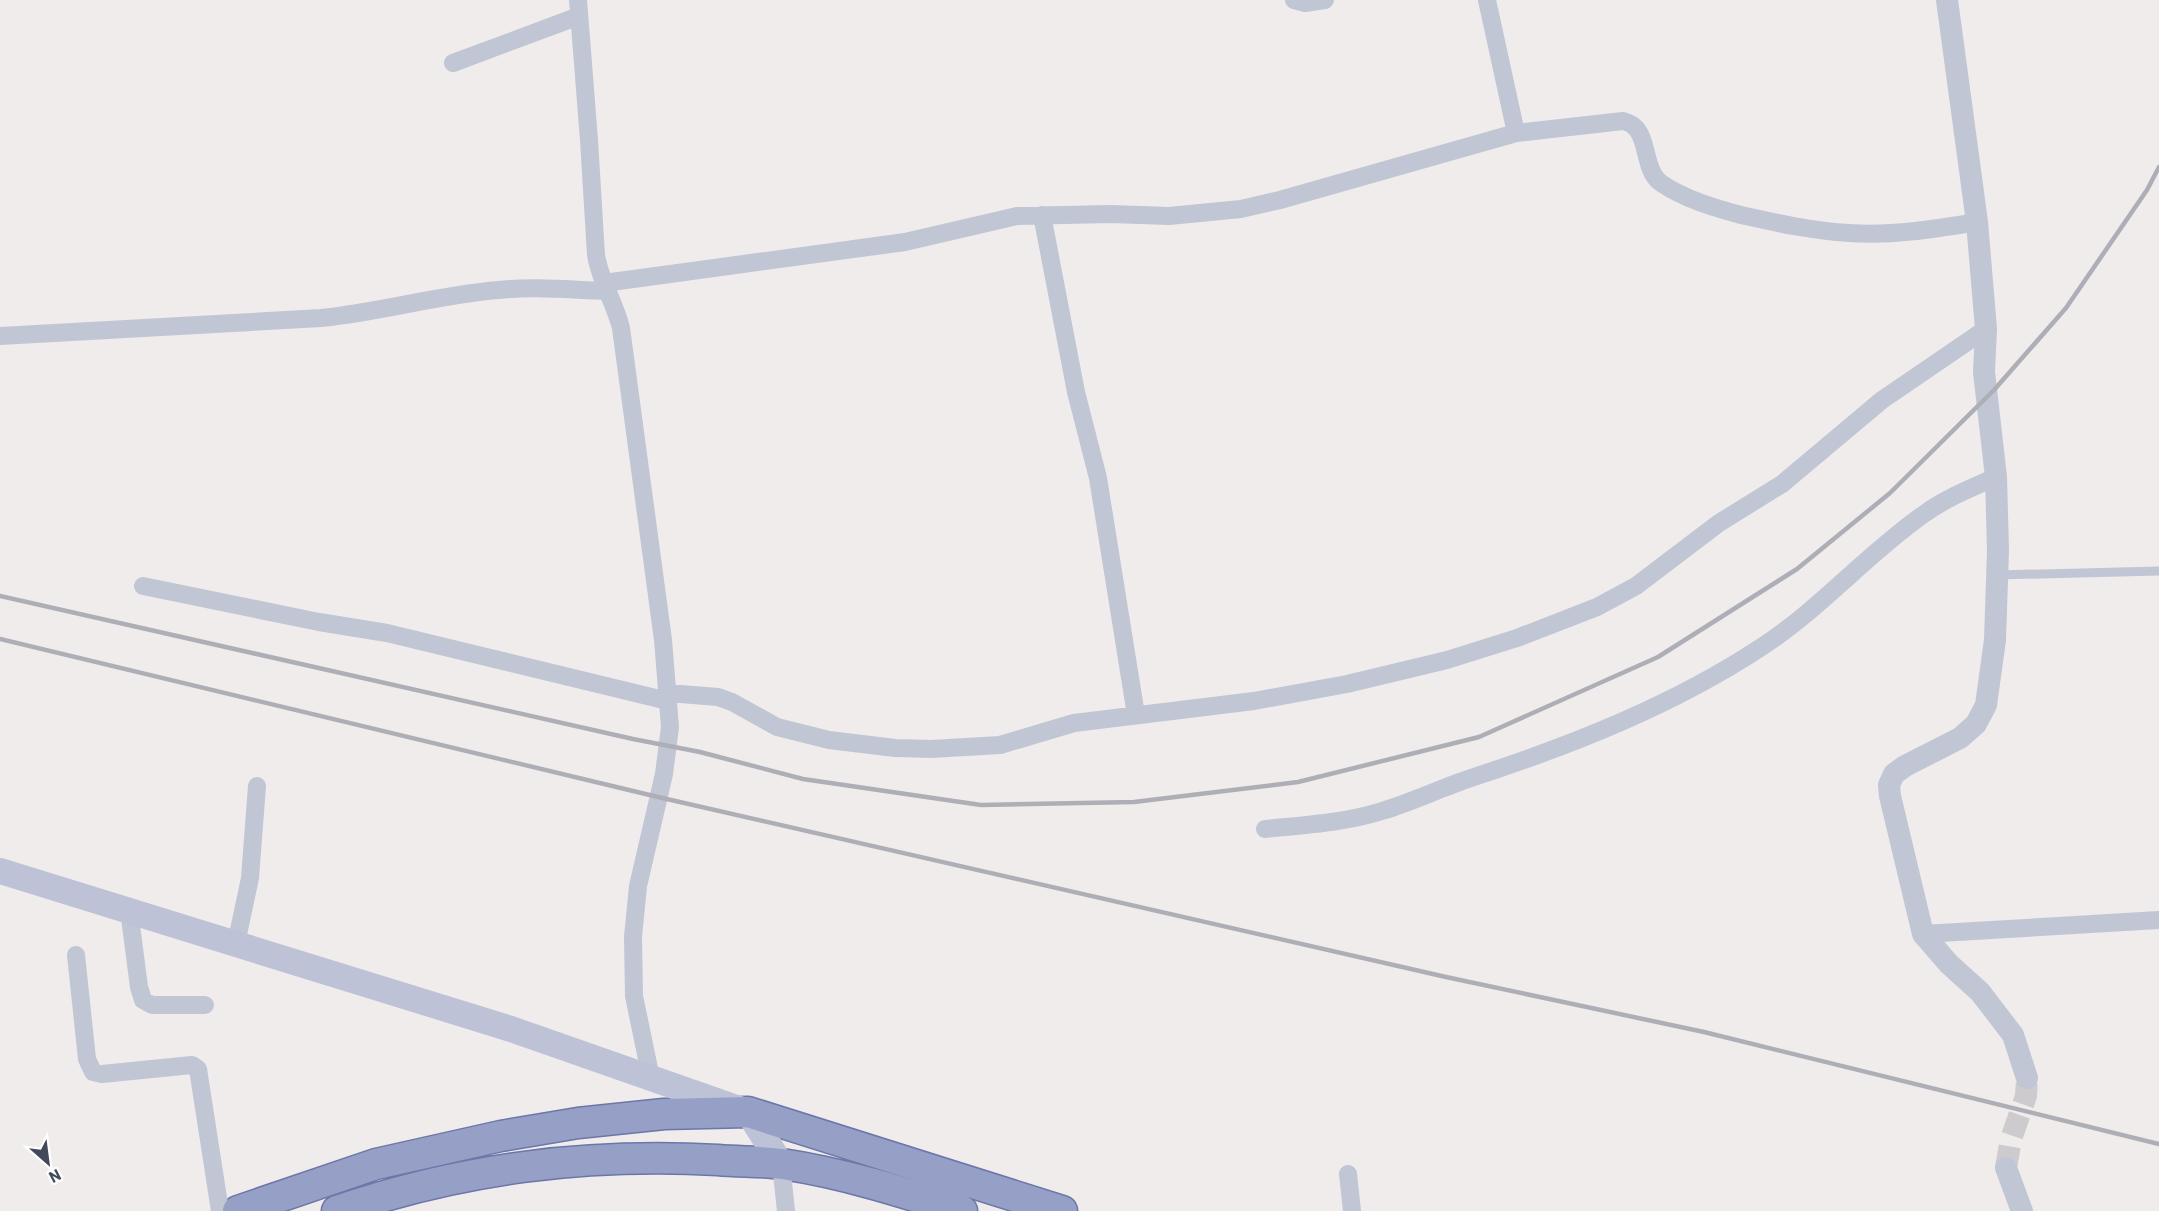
<svg xmlns="http://www.w3.org/2000/svg" width="2159" height="1211" viewBox="0 0 2159 1211" font-family="Barlow,sans-serif">
<rect width="100%" height="100%" fill="#efeceb"/>
<g fill="none" stroke-linecap="round" stroke-linejoin="round">
<path stroke="#cdcbce" stroke-width="22" stroke-dasharray="22 11" stroke-linecap="butt" d="M 2006,1168 L 2011,1139 L 2026,1096 L 2027,1078"/>
<defs>
<path id="trunk" d="M 238,1211 L 376,1164 L 501,1136 L 578,1123 L 664,1114 L 748,1112 L 1062,1211
M 337,1211 C 463,1168 586,1153 718,1160 C 739,1162 761,1161 782,1164 C 843,1173 903,1192 962,1211"/>
</defs>
<use href="#trunk" stroke="#6c77a9" stroke-width="33"/>
<path stroke="#c1c6d4" stroke-width="9" d="M 1997,575 L 2159,571"/>
<path stroke="#c1c6d4" stroke-width="18" d="M 578,0 L 589,140 L 596,255 C 600,281 615,303 621,328 L 663,640 L 670,727 L 664,774 L 638,886 L 633,937 L 634,996 L 651,1078
M 1294,0 L 1305,3 L 1325,0
M 1487,0 L 1516,133
M 453,63 L 579,16
M 1042,215 L 1076,392 L 1098,478 L 1136,715
M 604,283 L 905,242 L 1017,216 L 1111,214 L 1169,216 L 1241,209 L 1280,200 L 1516,133 L 1623,121 C 1652,127 1640,168 1661,183 C 1684,199 1715,208 1741,215 C 1777,223 1813,231 1849,233 C 1892,236 1935,229 1977,222
M 0,336 L 321,318 C 381,312 438,295 498,290 C 535,286 571,290 608,291
M 143,586 L 319,622 L 387,633 L 668,701
M 668,693 L 718,697 L 732,702 L 777,727 L 829,740 L 895,748 L 931,749 L 1000,745 L 1074,723 L 1254,701 L 1347,684 L 1447,660 L 1517,638 L 1597,607 L 1636,586 L 1719,523 L 1782,484 L 1882,400 L 1986,329
M 1265,829 C 1304,825 1344,823 1382,811 C 1412,802 1441,788 1471,778 C 1572,745 1674,705 1763,646 C 1821,608 1867,554 1924,514 C 1946,498 1971,488 1996,477
M 129,910 L 139,987 L 143,1000 L 152,1005 L 205,1005
M 1923,934 L 2159,920
M 236,944 L 250,878 L 257,786
M 76,955 L 87,1059 L 93,1072 L 102,1074 L 192,1065 L 198,1069 L 220,1211
M 781,1164 L 786,1211
M 1348,1174 L 1352,1211"/>
<path stroke="#c1c6d4" stroke-width="22" d="M 1947,0 L 1977,222 L 1986,329 L 1984,372 L 1996,477 L 1998,550 L 1995,640 L 1986,705 L 1976,724 L 1960,738 L 1905,766 L 1894,774 L 1889,785 L 1890,796 L 1923,934 L 1949,964 L 1980,992 L 2013,1035 L 2027,1078
M 2006,1168 L 2022,1211"/>
<path stroke="#bdc2d6" stroke-width="26" d="M 0,871 L 511,1029 L 748,1112 L 781,1164"/>
<use href="#trunk" stroke="#969fc5" stroke-width="30"/>
<path stroke="#aeaeb7" stroke-width="4.5" d="M 0,596 L 633,739 L 700,752 L 803,779 L 981,805 L 1134,802 L 1298,782 L 1479,737 L 1658,657 L 1797,569 L 1890,493 L 1994,390 L 2066,308 L 2147,190 L 2159,167
M 0,639 L 658,797 L 1446,977 L 1704,1032 L 2159,1144"/>
</g>
<g transform="translate(48 1163) rotate(152)" stroke="#ffffff" stroke-width="4.5" paint-order="stroke">
<path d="M0-4.5L10 22L0 15L-10 22Z" fill="#44495a"/>
<text y="-9" font-size="16" font-weight="bold" text-anchor="middle" fill="#44495a">N</text>
</g>
</svg>
